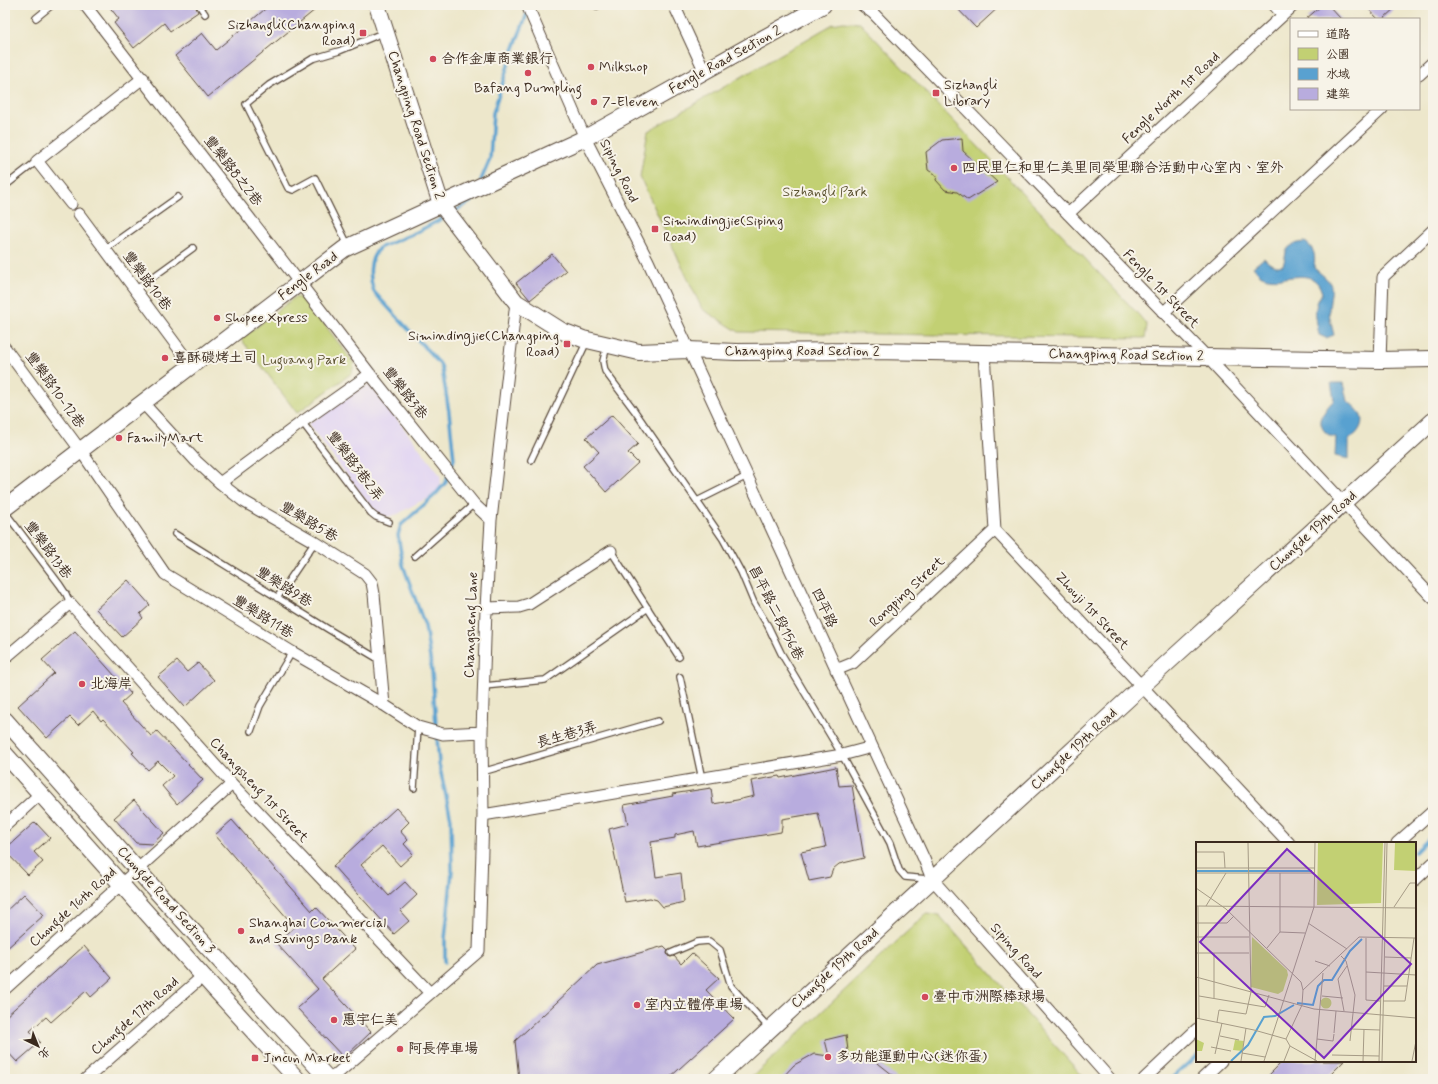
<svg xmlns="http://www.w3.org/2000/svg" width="1438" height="1084" viewBox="0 0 1438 1084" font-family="Mynerve,'LXGW WenKai TC',sans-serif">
<rect width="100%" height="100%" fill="#f7f3e8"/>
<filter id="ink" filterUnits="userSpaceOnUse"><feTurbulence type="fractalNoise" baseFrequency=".025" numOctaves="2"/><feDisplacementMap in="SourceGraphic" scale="8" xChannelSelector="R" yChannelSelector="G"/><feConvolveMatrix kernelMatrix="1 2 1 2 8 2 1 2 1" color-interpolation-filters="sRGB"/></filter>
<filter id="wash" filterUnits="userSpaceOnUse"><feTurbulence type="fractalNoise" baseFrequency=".012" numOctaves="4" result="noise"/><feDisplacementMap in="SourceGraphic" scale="16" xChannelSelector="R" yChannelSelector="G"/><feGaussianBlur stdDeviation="0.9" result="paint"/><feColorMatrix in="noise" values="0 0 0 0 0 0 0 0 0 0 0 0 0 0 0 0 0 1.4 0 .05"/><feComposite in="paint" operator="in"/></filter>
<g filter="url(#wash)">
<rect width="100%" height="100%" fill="#ede7cb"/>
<path fill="#e1d4f3" d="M 370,384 L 440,475 L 441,483 L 438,490 L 429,498 L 417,503 L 398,514 L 383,518 L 372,508 L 308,424 L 354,392 Z"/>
<path fill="#c2d073" stroke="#7e7d48" d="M 843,22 L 860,23 L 1138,314 L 1147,325 L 1145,338 L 739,332 L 702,309 L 640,177 L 648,131 L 833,24 Z
M 295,297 L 305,299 L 354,363 L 352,373 L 297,413 L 241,339 Z
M 926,914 L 939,915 L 1085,1079 L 750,1079 Z"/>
<path fill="#59a1d0" stroke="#4a6677" d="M 1305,242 C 1316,250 1315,256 1314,268 C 1336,286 1332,283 1329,309 C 1329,317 1332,327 1334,335 L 1326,338 L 1319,335 C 1316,317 1312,309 1322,293 C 1314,262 1281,286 1262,276 C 1259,275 1256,270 1253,267 L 1264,258 C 1269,264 1275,268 1283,265 C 1285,260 1285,257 1286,252 C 1289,244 1298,243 1305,242 Z
M 1331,383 L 1343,383 L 1347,401 C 1356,407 1366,416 1360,428 C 1358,433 1352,437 1349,440 L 1349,459 L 1335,456 L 1336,437 C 1328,437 1320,429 1321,420 C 1323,412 1329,405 1334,400 Z"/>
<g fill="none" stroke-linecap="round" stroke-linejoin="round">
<path stroke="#59a1d0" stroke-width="3.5" d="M 481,180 L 490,159 L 493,113 L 512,53 L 527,14
M 453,212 L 472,201 L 474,195
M 445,217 L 417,232 L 379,248 C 368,261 369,276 374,292 L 440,364 L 442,369 L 449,412 L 454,459 L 450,470
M 1415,852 L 1433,835
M 445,962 L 445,939 L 452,871 L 451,819 L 439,764 L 432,671 L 425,626 L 403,565 L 398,535 L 401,525 L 435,495 L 446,482 L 448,476
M 1171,1079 L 1197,1055"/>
</g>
<g id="blocks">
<path fill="#b8acde" d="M 108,5 L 195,5 L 198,12 L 170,31 L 164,23 L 134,48 L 114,23 L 119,19 Z
M 270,5 L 321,5 L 208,97 L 175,56 L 202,33 L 216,50 Z
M 954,5 L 1001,5 L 976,28 Z
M 1322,5 L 1328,5 L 1341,19 L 1306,19 Z
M 1365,5 L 1398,5 L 1383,19 L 1378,19 Z
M 962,138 L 963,151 L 997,182 L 968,200 L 957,192 L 945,190 L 936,180 L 937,176 L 928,170 L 926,152 L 942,140 Z
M 552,254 L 566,271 L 530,300 L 516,283 Z
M 612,415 L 638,444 L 628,453 L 638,463 L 606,492 L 583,466 L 599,452 L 586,438 Z
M 128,580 L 150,605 L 140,614 L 143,618 L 122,637 L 96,609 Z
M 75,631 L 131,694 L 121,703 L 151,736 L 157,731 L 203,780 L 177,804 L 162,786 L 173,776 L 158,761 L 148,770 L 132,753 L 134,752 L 103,719 L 101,721 L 93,711 L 78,725 L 70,717 L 47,738 L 18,706 L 54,673 L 42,660 Z
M 177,661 L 187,672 L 198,663 L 214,680 L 185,707 L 158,677 Z
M 836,767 L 839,786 L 852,785 L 864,858 L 839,864 L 833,869 L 830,877 L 809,881 L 801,852 L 826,847 L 818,813 L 782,819 L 782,827 L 781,832 L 697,846 L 694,831 L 675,835 L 675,838 L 651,842 L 656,877 L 681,873 L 684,902 L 663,907 L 657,900 L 650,898 L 625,902 L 609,829 L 628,824 L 624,805 L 673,796 L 672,794 L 711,788 L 713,804 L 737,800 L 754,796 L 751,781 L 779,776 L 780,778 Z
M 134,800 L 164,833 L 152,844 L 136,843 L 114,818 Z
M 396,808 L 409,822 L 400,831 L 408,840 L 404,844 L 413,854 L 400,866 L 382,846 L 361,865 L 389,896 L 405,882 L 417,895 L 400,911 L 409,921 L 394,934 L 333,866 Z
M 232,820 L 312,911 L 316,907 L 355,949 L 322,979 L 371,1032 L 344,1058 L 297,1008 L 318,989 L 276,943 L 295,927 L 215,835 Z
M 35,822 L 50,838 L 34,852 L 43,862 L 28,875 L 5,851 L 5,849 Z
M 24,894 L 44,915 L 5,950 L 5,912 Z
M 84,946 L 112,978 L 91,997 L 86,991 L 51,1022 L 46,1017 L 30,1031 L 40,1042 L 17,1062 L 5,1049 L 5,1017 Z
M 664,946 L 668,950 L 667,953 L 668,956 L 671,957 L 674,956 L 681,964 L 692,953 L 719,978 L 706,990 L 734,1019 L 668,1079 L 519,1079 L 515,1041 L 597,965 Z
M 846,1035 L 849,1058 L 869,1056 L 898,1079 L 781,1079 L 794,1065 L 814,1054 L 829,1056 L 825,1040 Z
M 1283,1061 L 1344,1061 L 1326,1079 L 1265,1079 Z"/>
</g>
</g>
<g filter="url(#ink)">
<use href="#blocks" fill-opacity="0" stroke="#564638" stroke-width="1"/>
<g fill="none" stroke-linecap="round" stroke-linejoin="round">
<defs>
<path id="lane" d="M 199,5 L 205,14
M 597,6 L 599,5
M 36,18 L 52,5
M 5,186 L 37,161
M 348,245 L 315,178 L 293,190 L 288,188 L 246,104 L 269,85 L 312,59 L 339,51 L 385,32
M 105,249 L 178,197
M 135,290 L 193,248
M 607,346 L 603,361 L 605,371 L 634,410 L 723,539 L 741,572 L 754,603 L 768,626 L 781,653 L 842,755 L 890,843 L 899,870 L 905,877 L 928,879
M 302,422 L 371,513 L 376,517 L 389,522
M 531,460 L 587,341
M 697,501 L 747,476
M 5,512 L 60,585 L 66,594 L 70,603
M 175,534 L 328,629 L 380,660
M 611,551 L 679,657
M 415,556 L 474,504
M 277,598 L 315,542
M 680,677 L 702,779
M 484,686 L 545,680 L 648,608
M 251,731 L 260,706 L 292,652
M 482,772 L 658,721
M 414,788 L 418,727
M 671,953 L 697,942 L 709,941 L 720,950 L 731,986 L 769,1028"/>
<path id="street" d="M 85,5 L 370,374 L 474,504 L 491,520
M 527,5 L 585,138 L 648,261 L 924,859 L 932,879 L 1110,1079
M 674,5 L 705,72
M 862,5 L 873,13 L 1207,357 L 1433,598
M 1274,5 L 1283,15
M 1419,75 L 1433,62
M 71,204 L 37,161 L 143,78
M 79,214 L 191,365
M 1068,214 L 1294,5
M 1163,313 L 1382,109
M 5,348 L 81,451 L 165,574 L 292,652 L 384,705 L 418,727 L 443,734 L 482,732
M 984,353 L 995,530 L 1289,843
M 1380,360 L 1383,277 L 1433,230
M 143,403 L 196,461 L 220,483 L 243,501 L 315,542 L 365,574 L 372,583 L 374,594 L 384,705
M 220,483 L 302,422 L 370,374
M 486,608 L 519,607 L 529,604 L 611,551
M 5,658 L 70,603 L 232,784 L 430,993
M 836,670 L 853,663 L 995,530
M 483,815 L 842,755 L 872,747
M 5,826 L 40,794
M 1397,843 L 1433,811
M 1415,880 L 1433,863
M 5,989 L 232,784
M 86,1079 L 203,976
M 331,1079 L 479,951 L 483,815 L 482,732 L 486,608 L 491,520 L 516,302
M 1144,1079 L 1197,1029
M 1202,1079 L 1221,1061"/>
<path id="secondary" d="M 377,5 L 441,204 L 516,302 L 562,331 L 583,339 L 639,352 L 688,350 L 736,352 L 874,351 L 1380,360 L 1433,359
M 5,508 L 344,249 L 585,138 L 823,5
M 5,720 L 158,893 L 328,1079
M 5,754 L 203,976 L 297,1079
M 716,1079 L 1142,686 L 1433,421"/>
</defs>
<use href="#lane" stroke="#564638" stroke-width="8"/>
<use href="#street" stroke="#564638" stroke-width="13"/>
<use href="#secondary" stroke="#564638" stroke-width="18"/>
<use href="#lane" stroke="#fff" stroke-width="5.5"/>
<use href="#street" stroke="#fff" stroke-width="11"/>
<use href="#secondary" stroke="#fff" stroke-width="16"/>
</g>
</g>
<g fill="#d1495b" stroke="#f7f3e8" stroke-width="1.5">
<rect x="359" y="29" width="8" height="8" rx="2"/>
<circle cx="433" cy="59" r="4"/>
<circle cx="591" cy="67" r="4"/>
<circle cx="528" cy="73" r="4"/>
<rect x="932" y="89" width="8" height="8" rx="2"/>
<circle cx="594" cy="102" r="4"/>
<circle cx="954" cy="168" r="4"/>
<rect x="651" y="225" width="8" height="8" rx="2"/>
<circle cx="217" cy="318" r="4"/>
<rect x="563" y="340" width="8" height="8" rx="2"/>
<circle cx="165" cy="358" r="4"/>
<circle cx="119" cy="438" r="4"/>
<circle cx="82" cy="684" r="4"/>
<circle cx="241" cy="931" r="4"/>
<circle cx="925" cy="997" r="4"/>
<circle cx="637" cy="1005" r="4"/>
<circle cx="334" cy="1020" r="4"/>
<circle cx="400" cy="1049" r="4"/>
<circle cx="828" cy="1057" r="4"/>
<rect x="251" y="1054" width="8" height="8" rx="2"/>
</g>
<g text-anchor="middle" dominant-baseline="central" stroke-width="4" stroke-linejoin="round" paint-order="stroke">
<g font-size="14" fill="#3b2a1e" stroke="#f7f3e8" text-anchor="start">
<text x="355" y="25" text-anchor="end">Sizhangli(Changping<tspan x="355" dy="16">Road)</tspan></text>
<text x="441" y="59">合作金庫商業銀行</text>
<text x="599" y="67">Milkshop</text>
<text x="944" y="85">Sizhangli<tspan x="944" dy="16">Library</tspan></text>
<text x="528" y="88" text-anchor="middle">Bafang Dumpling</text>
<text x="602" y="102">7-Eleven</text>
<text x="962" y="168">四民里仁和里仁美里同榮里聯合活動中心室內、室外</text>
<text x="663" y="221">Simindingjie(Siping<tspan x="663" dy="16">Road)</tspan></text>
<text x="225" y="318">Shopee Xpress</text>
<text x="559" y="336" text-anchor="end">Simindingjie(Changping<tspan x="559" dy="16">Road)</tspan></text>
<text x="173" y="358">喜酥碳烤土司</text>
<text x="127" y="438">FamilyMart</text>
<text x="90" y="684">北海岸</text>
<text x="249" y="923">Shanghai Commercial<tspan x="249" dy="16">and Savings Bank</tspan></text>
<text x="933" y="997">臺中市洲際棒球場</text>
<text x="645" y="1005">室內立體停車場</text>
<text x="342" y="1020">惠宇仁美</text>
<text x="408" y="1049">阿長停車場</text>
<text x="836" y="1057">多功能運動中心(迷你蛋)</text>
<text x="263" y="1058">Jincun Market</text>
</g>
<g font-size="14" fill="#3b2a1e" stroke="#f7f3e8">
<text transform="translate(725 60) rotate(-29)">Fengle Road Section 2</text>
<text transform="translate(1171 98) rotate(-43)">Fengle North 1st Road</text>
<text transform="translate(416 125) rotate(72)">Changping Road Section 2</text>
<text transform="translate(233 171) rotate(52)">豐樂路8之2巷</text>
<text transform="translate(619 171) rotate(63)">Siping Road</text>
<text transform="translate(308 276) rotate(-37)">Fengle Road</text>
<text transform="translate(147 281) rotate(53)">豐樂路10巷</text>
<text transform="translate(1161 289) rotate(46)">Fengle 1st Street</text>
<text x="802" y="351">Changping Road Section 2</text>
<text transform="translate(1126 355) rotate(1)">Changping Road Section 2</text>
<text transform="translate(55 390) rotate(54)">豐樂路10-12巷</text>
<text transform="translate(405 393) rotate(52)">豐樂路3巷</text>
<text transform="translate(355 466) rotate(53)">豐樂路3巷2弄</text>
<text transform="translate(309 522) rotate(31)">豐樂路5巷</text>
<text transform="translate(1313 531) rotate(-42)">Chongde 19th Road</text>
<text transform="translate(48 550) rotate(53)">豐樂路13巷</text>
<text transform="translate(284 587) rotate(32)">豐樂路9巷</text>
<text transform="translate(907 592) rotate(-43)">Rongping Street</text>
<text transform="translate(824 608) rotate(65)">四平路</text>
<text transform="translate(1092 611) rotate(47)">Zhouji 1st Street</text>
<text transform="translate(776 613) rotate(63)">昌平路二段156巷</text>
<text transform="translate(263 617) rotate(32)">豐樂路11巷</text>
<text transform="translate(471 625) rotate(-88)">Changsheng Lane</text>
<text transform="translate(567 735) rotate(-16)">長生巷3弄</text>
<text transform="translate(1074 749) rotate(-43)">Chongde 19th Road</text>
<text transform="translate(259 790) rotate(47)">Changsheng 1st Street</text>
<text transform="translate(166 900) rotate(48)">Chongde Road Section 3</text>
<text transform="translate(73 907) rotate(-42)">Chongde 16th Road</text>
<text transform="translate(1016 951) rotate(48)">Siping Road</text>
<text transform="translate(835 968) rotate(-42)">Chongde 19th Road</text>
<text transform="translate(135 1016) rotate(-41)">Chongde 17th Road</text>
</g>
<g font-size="14" fill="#5d5433" stroke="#f7f3e8">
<text x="825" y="192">Sizhangli Park</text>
<text x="304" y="360">Luguang Park</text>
</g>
</g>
<g transform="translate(1196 842)">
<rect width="220" height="220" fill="#ede7cb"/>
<path d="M 122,1 L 187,1 L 185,61 L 121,63 ZM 199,1 L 220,1 L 220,29 L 198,28 ZM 56,95 L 91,128 L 92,133 L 87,149 L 82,152 L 55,145 ZM124.5 161a5.5 5.5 0 1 1 11 0a5.5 5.5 0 1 1-11 0ZM 0,197 L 8,201 L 6,209 L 0,209 ZM 39,198 L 48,199 L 46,209 L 37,208 Z" fill="#c2d073"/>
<path fill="none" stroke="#59a1d0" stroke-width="2" d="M 0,29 L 116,29M 101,161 L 117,163 L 122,144 L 128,138 L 136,138 L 154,109 L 166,97M 35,219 L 52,203 L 68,175 L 79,174 L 98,163"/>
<path fill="none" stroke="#a69b86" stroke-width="1" d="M 0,10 L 28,10 L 29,26M 0,26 L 119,26M 0,31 L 119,31M 0,46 L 30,67 L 105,140 L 107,148 L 106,163 L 90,197M 0,64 L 220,66M 2,64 L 3,177M 10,64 L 30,31M 198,65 L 214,41 L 220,41M 0,81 L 31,81 L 38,74M 112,81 L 151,107M 84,90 L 109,91M 0,95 L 53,95M 170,96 L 170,158 L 184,159M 71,106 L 84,90 L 84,31M 0,111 L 53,111M 145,114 L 150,119 L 159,153 L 154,199M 189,115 L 215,116M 119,119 L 134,124M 170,130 L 220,133M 0,135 L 118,167 L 220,176M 188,144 L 211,144M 107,148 L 163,95 L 220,96M 3,154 L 69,165 L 73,153M 126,154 L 147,156M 18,156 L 18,111M 187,159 L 209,159 L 218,96M 148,169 L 142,137 L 151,124M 0,176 L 58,188 L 90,197M 21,180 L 23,168 L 50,172 L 55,150 L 52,1M 155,187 L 184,188M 138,191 L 140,169M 24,194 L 43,198M 90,197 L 94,204 L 121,219M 121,197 L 137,199 L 138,192M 15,205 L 35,209M 46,211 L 69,215M 19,212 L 26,181M 136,213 L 183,214M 45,219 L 50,186M 68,219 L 118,65 L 119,1M 88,219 L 94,204M 119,219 L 127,131M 167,219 L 168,187M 183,219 L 189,1M 186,219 L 191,1M 216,219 L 220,199"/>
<path fill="#7b2cbf" fill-opacity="0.15" stroke="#7b2cbf" stroke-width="2" d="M 91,7 L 215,122 L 128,216 L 4,100 Z"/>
<rect width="220" height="220" fill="none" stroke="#3b2a1e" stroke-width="2"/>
</g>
<rect width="1438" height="1084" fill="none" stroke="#f7f3e8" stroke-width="20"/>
<rect x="1290" y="18" width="130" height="92" fill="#f7f3e8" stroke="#aca397"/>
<rect x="1298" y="31" width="20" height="6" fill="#ffffff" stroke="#aca397"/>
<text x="1326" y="38" font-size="12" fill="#3b2a1e">道路</text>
<rect x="1298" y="48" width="20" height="12" fill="#c2d073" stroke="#aca397"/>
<text x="1326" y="58" font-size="12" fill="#3b2a1e">公園</text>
<rect x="1298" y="68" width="20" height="12" fill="#59a1d0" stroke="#aca397"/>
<text x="1326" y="78" font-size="12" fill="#3b2a1e">水域</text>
<rect x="1298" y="88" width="20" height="12" fill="#b8acde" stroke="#aca397"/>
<text x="1326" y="98" font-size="12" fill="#3b2a1e">建築</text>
<g transform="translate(38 1046) rotate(137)" stroke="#f7f3e8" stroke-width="3" paint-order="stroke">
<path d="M0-3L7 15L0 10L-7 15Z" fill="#3b2a1e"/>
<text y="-6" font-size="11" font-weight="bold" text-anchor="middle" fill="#3b2a1e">北</text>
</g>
</svg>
